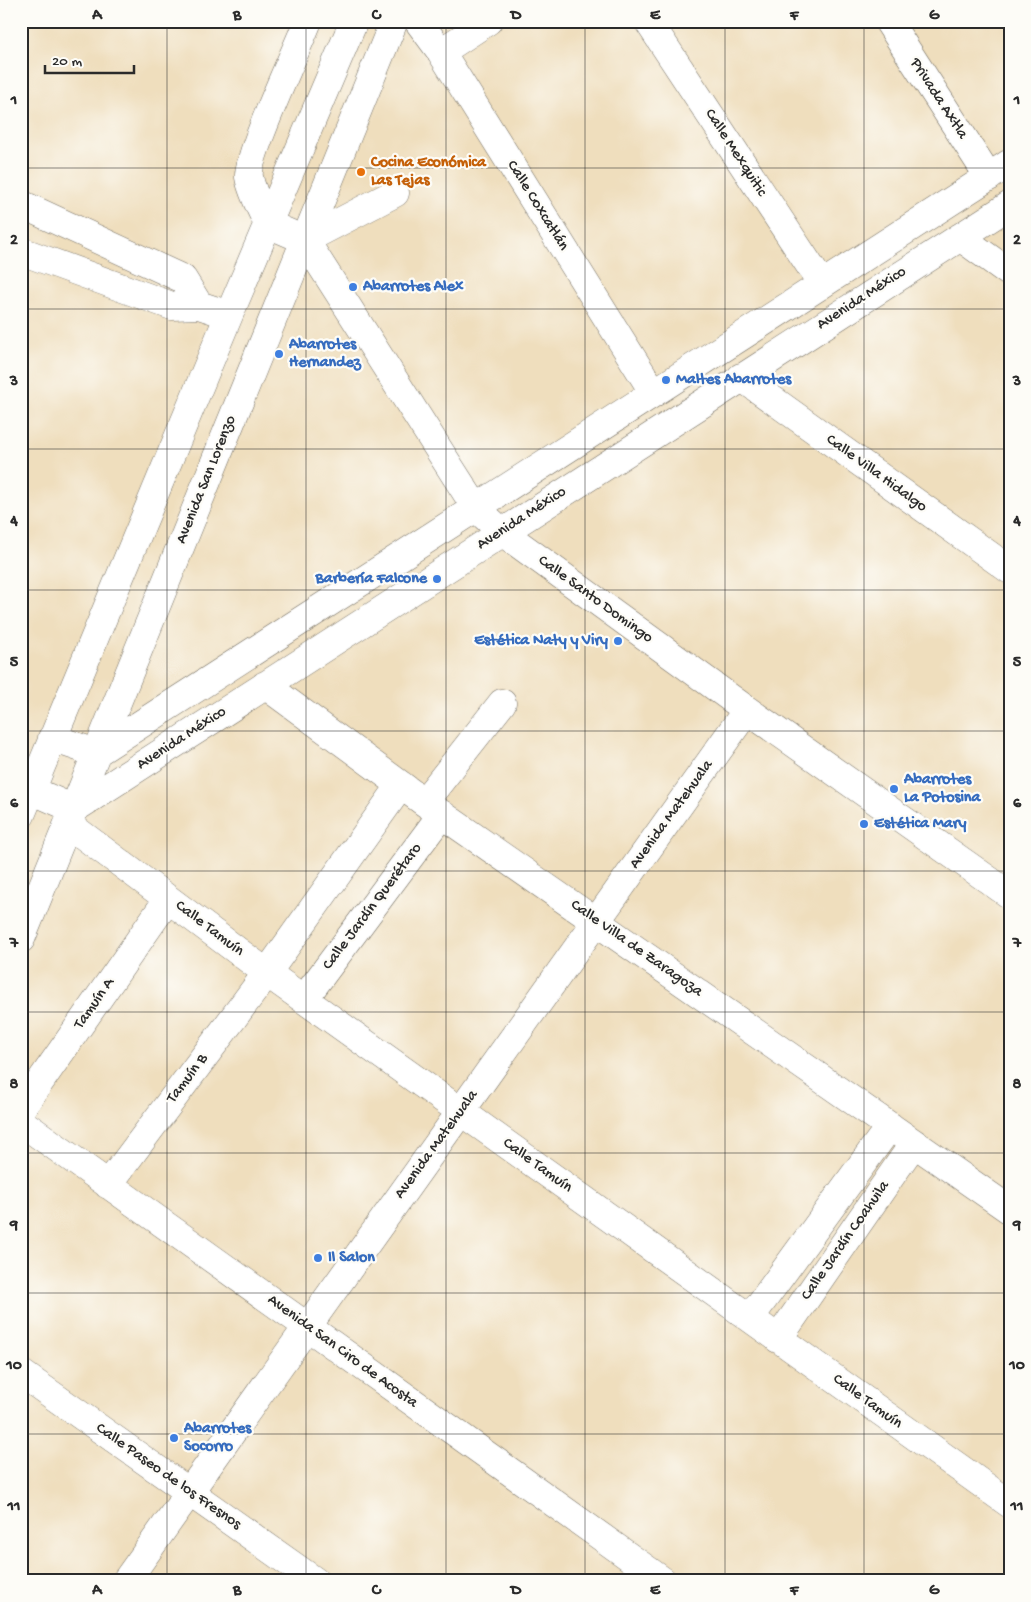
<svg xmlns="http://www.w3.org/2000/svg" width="1031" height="1602" viewBox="0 0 1031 1602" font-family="'Gochi Hand',sans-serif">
<rect width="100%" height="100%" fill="#fdfcf7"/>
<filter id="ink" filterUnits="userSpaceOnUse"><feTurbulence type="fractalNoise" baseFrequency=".02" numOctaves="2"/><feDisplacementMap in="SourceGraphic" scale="10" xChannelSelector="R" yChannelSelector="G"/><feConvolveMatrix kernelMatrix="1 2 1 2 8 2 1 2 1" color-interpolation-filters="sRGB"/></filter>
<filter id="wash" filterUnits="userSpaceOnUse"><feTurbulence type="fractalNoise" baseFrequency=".0096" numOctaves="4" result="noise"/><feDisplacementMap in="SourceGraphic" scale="20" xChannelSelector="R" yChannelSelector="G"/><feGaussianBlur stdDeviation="1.12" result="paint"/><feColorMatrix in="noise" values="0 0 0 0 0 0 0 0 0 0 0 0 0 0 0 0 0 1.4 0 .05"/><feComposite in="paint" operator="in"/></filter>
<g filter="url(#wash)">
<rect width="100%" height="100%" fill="#efdebd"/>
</g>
<g filter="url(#ink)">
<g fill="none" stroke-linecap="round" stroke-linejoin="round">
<defs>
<path id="minor" d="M 308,21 C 298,47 246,157 249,177 C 252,193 261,209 268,224 L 305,240 L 476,508 L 502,532 L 747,710 L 1010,895
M 418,21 L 441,52 L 654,393
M 648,21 L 822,284
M 888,21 L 989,177
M 441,52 L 488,21
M 21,204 L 183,279 L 199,305
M 960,237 L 1010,273
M 305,240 L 395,193
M 21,251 L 172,306 L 199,305 L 229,315
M 741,377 L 1010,570
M 265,685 L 424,802 L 1010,1210
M 52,738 L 96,753 L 1010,163
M 31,790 L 74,809 L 1010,205
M 424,802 L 502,703
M 21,815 L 229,315 L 354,21
M 68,824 L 267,973 L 1010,1504
M 21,939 L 394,21
M 304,999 L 442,814
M 21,1109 L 168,899
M 21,1122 L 663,1581
M 108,1185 L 267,973 L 401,785
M 750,1318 L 890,1126
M 778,1339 L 914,1143
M 21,1373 L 315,1581
M 126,1581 L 747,710"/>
</defs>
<use href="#minor" stroke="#706a5e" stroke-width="29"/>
<use href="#minor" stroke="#fff" stroke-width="28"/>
</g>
</g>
<path fill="none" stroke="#2b2b2b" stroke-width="1" stroke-opacity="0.55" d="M 167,21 L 167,1581M 306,21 L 306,1581M 446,21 L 446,1581M 585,21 L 585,1581M 725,21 L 725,1581M 864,21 L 864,1581M 21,168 L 1010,168M 21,309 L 1010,309M 21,449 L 1010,449M 21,590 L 1010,590M 21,731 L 1010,731M 21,871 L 1010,871M 21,1012 L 1010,1012M 21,1153 L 1010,1153M 21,1293 L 1010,1293M 21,1434 L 1010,1434"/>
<circle fill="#e8710a" stroke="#fdfcf7" stroke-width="2" cx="361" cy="172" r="5"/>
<g fill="#3f7fe0" stroke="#fdfcf7" stroke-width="2">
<circle cx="353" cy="287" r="5"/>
<circle cx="279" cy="354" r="5"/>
<circle cx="666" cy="380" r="5"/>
<circle cx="437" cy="579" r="5"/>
<circle cx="618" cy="641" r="5"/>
<circle cx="894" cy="789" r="5"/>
<circle cx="864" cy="824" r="5"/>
<circle cx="318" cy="1258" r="5"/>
<circle cx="174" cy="1438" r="5"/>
</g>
<g text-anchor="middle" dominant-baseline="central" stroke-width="4.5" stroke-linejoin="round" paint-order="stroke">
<g font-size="16" fill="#2b2b2b" stroke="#fdfcf7">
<text transform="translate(938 99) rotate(57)">Privada Axtla</text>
<text transform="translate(735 153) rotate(57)">Calle Mexquitic</text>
<text transform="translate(537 206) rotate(58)">Calle Coxcatlán</text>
<text transform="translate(862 299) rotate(-33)">Avenida México</text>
<text transform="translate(876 474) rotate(36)">Calle Villa Hidalgo</text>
<text transform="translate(207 480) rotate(-68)">Avenida San Lorenzo</text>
<text transform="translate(522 519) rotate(-33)">Avenida México</text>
<text transform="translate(595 600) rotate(36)">Calle Santo Domingo</text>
<text transform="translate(182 739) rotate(-33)">Avenida México</text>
<text transform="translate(672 815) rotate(-54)">Avenida Matehuala</text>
<text transform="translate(373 907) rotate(-53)">Calle Jardín Querétaro</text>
<text transform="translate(209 929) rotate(37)">Calle Tamuín</text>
<text transform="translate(636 949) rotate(35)">Calle Villa de Zaragoza</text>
<text transform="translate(95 1004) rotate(-55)">Tamuín A</text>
<text transform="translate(188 1079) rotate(-53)">Tamuín B</text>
<text transform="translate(437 1145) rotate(-54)">Avenida Matehuala</text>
<text transform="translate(537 1166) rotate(36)">Calle Tamuín</text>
<text transform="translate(846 1241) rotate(-55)">Calle Jardín Coahuila</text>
<text transform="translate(342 1352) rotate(36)">Avenida San Ciro de Acosta</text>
<text transform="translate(867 1402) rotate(36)">Calle Tamuín</text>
<text transform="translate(168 1477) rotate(35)">Calle Paseo de los Fresnos</text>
</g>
<g font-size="16" font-weight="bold" fill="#c56008" stroke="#fdfcf7" text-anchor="start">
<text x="371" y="163">Cocina Económica<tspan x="371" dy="18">Las Tejas</tspan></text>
</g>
<g font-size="16" font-weight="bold" fill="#366cbe" stroke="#fdfcf7" text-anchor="start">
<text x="363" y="287">Abarrotes Alex</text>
<text x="289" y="345">Abarrotes<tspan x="289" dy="18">Hernandez</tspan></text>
<text x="676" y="380">Maltes Abarrotes</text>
<text x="427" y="579" text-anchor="end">Barbería Falcone</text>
<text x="608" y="641" text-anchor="end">Estética Naty y Viry</text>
<text x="904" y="780">Abarrotes<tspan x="904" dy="18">La Potosina</tspan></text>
<text x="874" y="824">Estética Mary</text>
<text x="328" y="1258">Il Salon</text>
<text x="184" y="1429">Abarrotes<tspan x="184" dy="18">Socorro</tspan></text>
</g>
</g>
<rect width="1031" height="1602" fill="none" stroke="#fdfcf7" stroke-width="55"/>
<path d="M45 65v8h89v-8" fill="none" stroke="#2b2b2b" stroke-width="2.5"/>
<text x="52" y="65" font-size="15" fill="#2b2b2b" stroke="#fdfcf7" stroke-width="4" paint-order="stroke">20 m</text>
<rect x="28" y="28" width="976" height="1546" fill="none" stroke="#2b2b2b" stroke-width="2"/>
<g font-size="16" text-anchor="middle" font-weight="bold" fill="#2b2b2b">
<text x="97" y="19">A</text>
<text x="237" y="19">B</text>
<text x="376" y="19">C</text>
<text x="516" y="19">D</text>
<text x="655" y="19">E</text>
<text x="794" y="19">F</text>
<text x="934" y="19">G</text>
<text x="14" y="104">1</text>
<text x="1017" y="104">1</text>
<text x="14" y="244">2</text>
<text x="1017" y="244">2</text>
<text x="14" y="385">3</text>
<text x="1017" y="385">3</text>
<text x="14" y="525">4</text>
<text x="1017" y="525">4</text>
<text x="14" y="666">5</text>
<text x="1017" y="666">5</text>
<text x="14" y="807">6</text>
<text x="1017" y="807">6</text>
<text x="14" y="947">7</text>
<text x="1017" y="947">7</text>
<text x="14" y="1088">8</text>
<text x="1017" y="1088">8</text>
<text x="14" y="1229">9</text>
<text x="1017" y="1229">9</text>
<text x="14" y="1369">10</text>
<text x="1017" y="1369">10</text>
<text x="14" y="1510">11</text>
<text x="1017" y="1510">11</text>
<text x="97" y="1594">A</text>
<text x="237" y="1594">B</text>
<text x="376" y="1594">C</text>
<text x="516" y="1594">D</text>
<text x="655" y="1594">E</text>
<text x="794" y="1594">F</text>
<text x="934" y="1594">G</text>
</g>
</svg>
